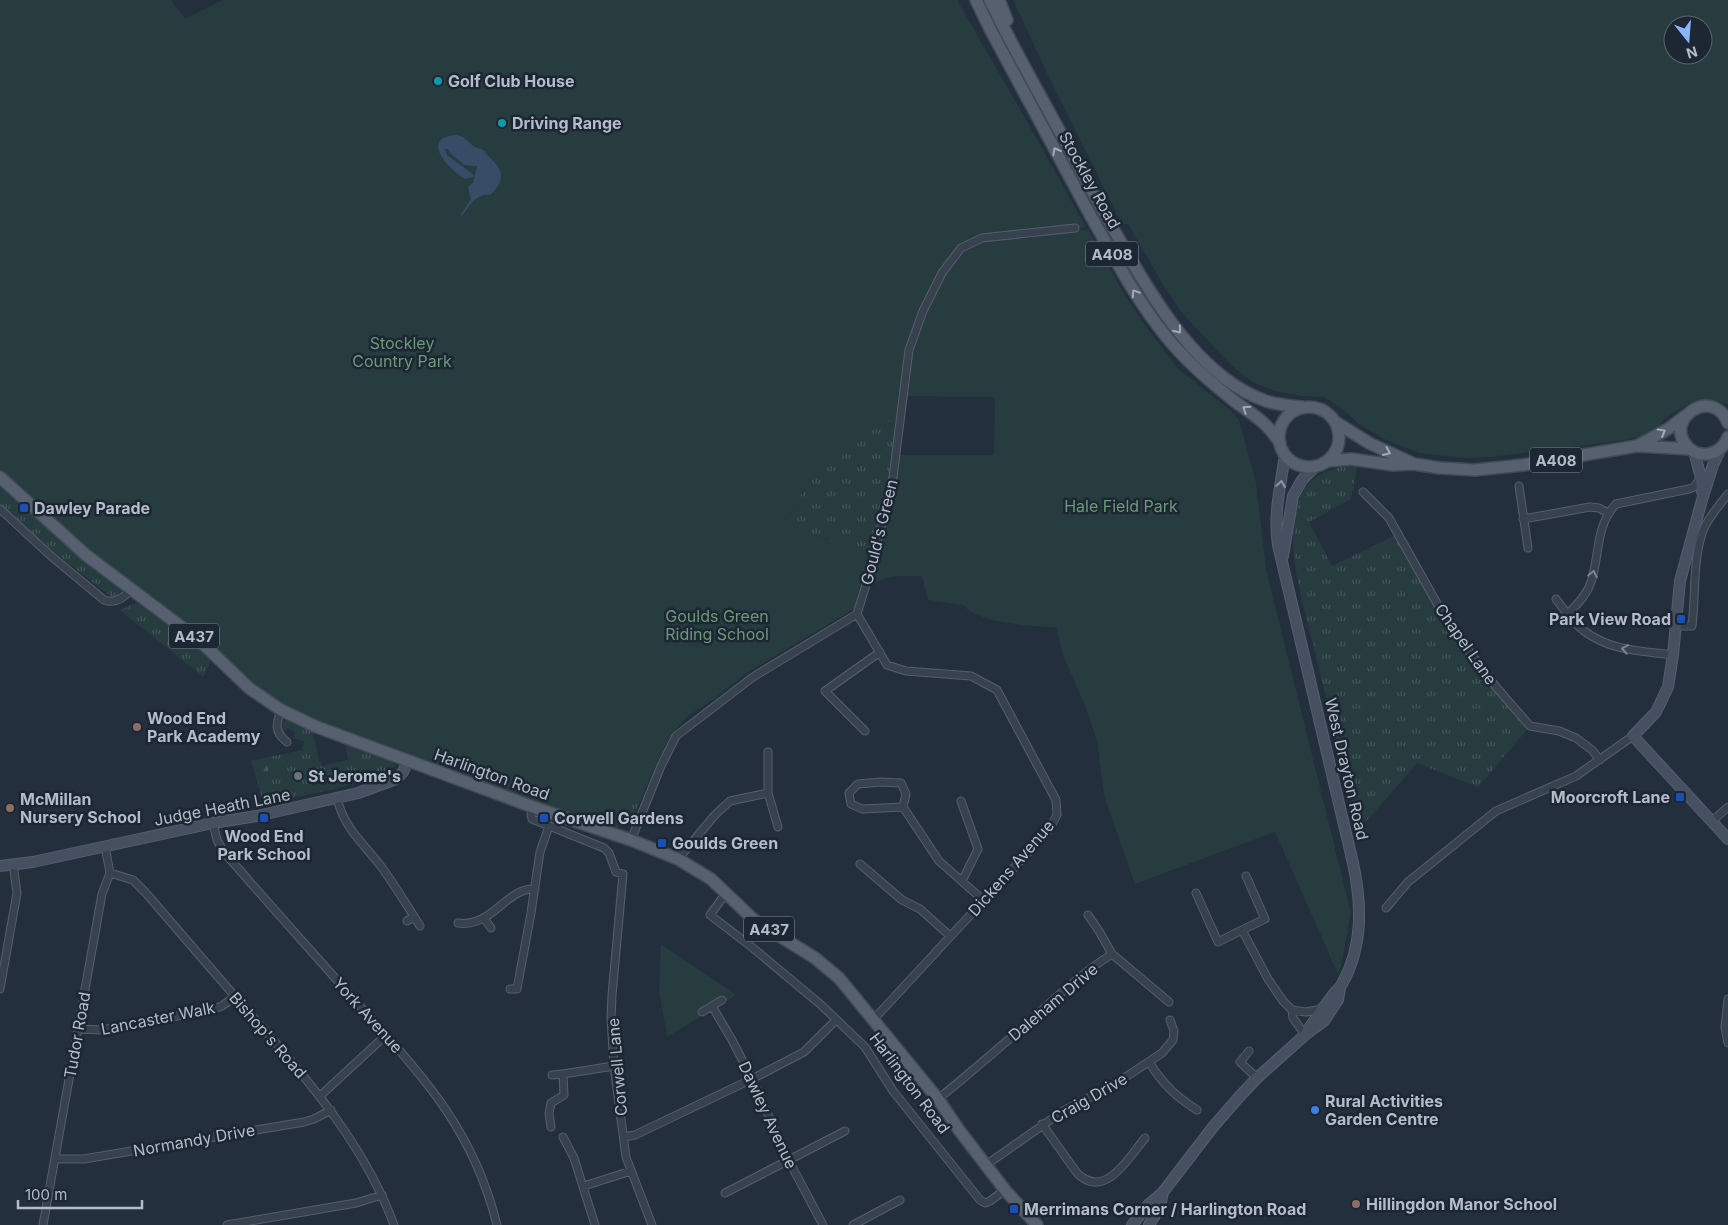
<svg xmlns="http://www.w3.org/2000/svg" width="1728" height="1225" viewBox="0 0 1728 1225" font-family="Inter,sans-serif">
<defs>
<pattern id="grass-tufts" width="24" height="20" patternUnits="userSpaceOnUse" patternTransform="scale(1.25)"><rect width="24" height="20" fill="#263c3f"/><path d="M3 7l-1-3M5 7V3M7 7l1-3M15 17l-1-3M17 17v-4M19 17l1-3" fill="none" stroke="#435659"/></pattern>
<pattern id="forest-firs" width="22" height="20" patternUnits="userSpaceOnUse" patternTransform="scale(1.25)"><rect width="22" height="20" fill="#263c3f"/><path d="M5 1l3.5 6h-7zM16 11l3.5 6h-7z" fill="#435659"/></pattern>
</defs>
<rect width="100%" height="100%" fill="#242f3e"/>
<path fill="url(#grass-tufts)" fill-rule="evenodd" d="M 875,419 L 901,421 L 897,455 L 873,559 L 785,523 C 790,515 795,505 800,496 C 818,465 841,442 870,420 Z
M 1345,466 L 1357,467 L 1351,499 L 1309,522 L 1332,566 L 1398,534 L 1448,623 L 1530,726 L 1478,787 L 1417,763 L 1359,830 C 1345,773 1331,717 1317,660 C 1309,626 1298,592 1294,557 C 1292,538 1294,510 1302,493 C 1311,476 1327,470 1345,466 Z
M 0,478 L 123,588 L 117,596 L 112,597 L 16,523 L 0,509 Z
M 141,601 L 181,631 L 210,657 L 209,666 L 203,677 L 120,610 Z
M 288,719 L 392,760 L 392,763 L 396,765 C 387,781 287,799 264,804 L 251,761 L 302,750 L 304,741 L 293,738 L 295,732 L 287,728 L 284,732 L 283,730 L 283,722 ZM 313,732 L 345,744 L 348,760 L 322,766 L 321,761 L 319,761 Z
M 620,799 L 641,799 C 632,819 630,826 606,824 L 611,807 Z"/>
<path fill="url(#forest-firs)" d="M 264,759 L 268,768 L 268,784 L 260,791 L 251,761 Z"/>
<path fill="#263c3f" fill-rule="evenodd" d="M 0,0 L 171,0 L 185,19 L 223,0 L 957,0 L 1033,132 L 1086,227 L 1077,229 L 1089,231 L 1124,294 L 1145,325 L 1178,369 L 1230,410 L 1239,420 L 1256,483 L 1266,569 L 1351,913 L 1341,966 L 1338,974 L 1275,832 L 1135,884 L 1104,796 L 1097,740 L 1084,703 L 1064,658 L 1056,627 C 1031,626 980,624 963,605 L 928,600 L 922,576 L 896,576 L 883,579 L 871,585 L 857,607 L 746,673 L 714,699 L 686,717 L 670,736 L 653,771 L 641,799 L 620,799 L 611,807 L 606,823 L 619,825 L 614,834 L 281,710 L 135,589 L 0,469 ZM 903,396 L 995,397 L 994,455 L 897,455 L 873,559 L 785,523 C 809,479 829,451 870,420 L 901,421 Z
M 1013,0 L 1728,0 L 1728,405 C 1705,393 1682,404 1664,420 C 1661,423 1659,427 1656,429 C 1647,436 1637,437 1626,440 L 1491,457 L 1464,458 L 1420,453 L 1386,440 L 1360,425 L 1340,407 L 1324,397 L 1302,396 L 1276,391 L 1253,382 L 1232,366 L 1183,314 L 1165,288 L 1128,224 L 1122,224 L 1048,75 ZM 1673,25 L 1703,25 L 1703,55 L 1673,55 Z
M 661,944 L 736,995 L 667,1037 L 659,990 Z"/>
<path fill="#394c67" d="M 456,135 C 467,137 467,142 475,147 C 478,148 481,149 483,150 C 485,151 486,154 488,156 C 503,169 507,180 490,195 C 477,193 469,206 462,216 L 461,214 L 471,199 L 468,187 L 473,183 L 477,166 L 464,165 C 459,159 452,157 448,149 L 445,149 L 447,155 L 474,175 L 473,177 L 465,179 C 450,170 418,138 456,135 Z"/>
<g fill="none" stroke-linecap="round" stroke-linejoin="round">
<defs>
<path id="street" d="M 1519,486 L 1528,548
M 1363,492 L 1389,518 L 1448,623 L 1496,687 L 1530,726 L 1559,731 L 1576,738 L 1592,750 L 1600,760
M 0,509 L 51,556 L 104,600 C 115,604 124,598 131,589
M 1523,519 L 1590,507 L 1599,508 L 1608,513
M 1556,599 C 1564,610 1573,623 1584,631 C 1611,651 1641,651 1673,655
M 857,614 L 887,665 L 906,671 L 971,676 L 997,690 L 1056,800 L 1057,815 L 1049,830 L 874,1019
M 1568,614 C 1577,604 1587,595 1591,582 C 1600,555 1595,526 1616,504 L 1689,489 L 1694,487 L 1701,478
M 1676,626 L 1692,626 C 1696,596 1692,554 1705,526 C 1711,515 1720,504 1728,494
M 281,710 C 276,724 274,732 287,742
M 865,731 L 825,691 L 880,652
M 768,793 L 778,827
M 337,798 C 344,828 362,842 380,865 C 395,885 407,906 420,926
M 961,801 L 978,849 L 962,881
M 533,807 L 531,815 L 532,819 L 604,848 L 609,853 L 616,872 L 623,874 L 612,995 L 611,1018 L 614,1066 L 626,1157 L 652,1225
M 903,807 L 862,809 L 851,804 L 849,793 L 858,784 L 881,782 L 901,783 L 906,794 L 903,807 L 939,861 L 983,900
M 1711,822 L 1728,807
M 213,823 L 217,840 L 223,851 C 268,903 314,954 359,1005 C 423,1077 473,1128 497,1225
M 631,840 L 661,766 L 676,736 L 753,677 L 857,614 L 870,572 L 893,477 L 909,350 L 923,311 L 942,273 L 961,248 L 982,238 L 1075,228
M 678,859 L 715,815 L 730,801 L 768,793 L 768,752
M 860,864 L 902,900 L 920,909 L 950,936
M 110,873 L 133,880 L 145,892 C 184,937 222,982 262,1027 C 314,1087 366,1149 394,1225
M 726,893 L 710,915 L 753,948 L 820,1004 L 865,1047 L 893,1091 L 980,1200 L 985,1203 L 990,1201 L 1005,1190
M 1196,893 L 1218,942 L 1242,930 L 1268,979 L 1283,1001 L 1292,1010 L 1293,1018 L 1305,1035
M 1386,908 L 1408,882 L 1496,811 L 1576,776 L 1633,736
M 1088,915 L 1099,931 L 1112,954
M 484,918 L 491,928
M 407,921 L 414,917
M 458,923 C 492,928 507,887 535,889
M 1242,930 L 1265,919 L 1246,876
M 0,989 L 17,893 L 13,864
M 510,989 L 517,989 L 531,913 L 540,852 L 549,826
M 1728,999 L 1725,1027 L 1728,1043
M 712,1006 L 732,1040 L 752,1079 L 788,1159 L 823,1225
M 1292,1010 L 1306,1012 L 1323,1009
M 702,1012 L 722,1000
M 78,1029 L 102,1030 L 210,1010 L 222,1006 L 236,996
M 1249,1051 L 1240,1062 L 1257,1078
M 1149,1062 C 1163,1084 1175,1096 1197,1110
M 552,1075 L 563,1074
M 320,1096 L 386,1035
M 938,1099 C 969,1074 999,1048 1029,1022 C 1055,998 1082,973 1112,954 L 1169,1002
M 1042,1124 L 1077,1173 C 1105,1201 1129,1157 1145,1138
M 551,1127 L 549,1113 L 551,1103 L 564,1095 L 563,1074 L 614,1066
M 563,1137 L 574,1158 L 595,1225
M 624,1137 L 635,1135 L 752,1079 L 804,1052 L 836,1020
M 55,1159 L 84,1159 L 304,1122 L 314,1119 L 331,1110
M 986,1165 L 1063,1111 L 1112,1086 L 1162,1053 L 1173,1040 L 1174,1031 L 1170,1020
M 584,1186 L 631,1171
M 725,1193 L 845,1131
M 43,1225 L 102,894 L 110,873 L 105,846
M 227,1225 L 356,1203 L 382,1195
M 853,1225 L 900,1200"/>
<path id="secondary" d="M 1721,448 L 1713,465 L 1702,500 L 1680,581 L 1673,655 L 1668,687 L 1656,712 L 1633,736 L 1728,839
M 1694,451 L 1701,478 L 1702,492
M 1285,454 C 1281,485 1273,514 1278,545 L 1353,863 C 1362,905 1363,947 1342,984 C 1339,989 1335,992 1332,996 C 1322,1009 1313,1022 1305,1035
M 1283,556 L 1293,496 L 1302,480 L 1316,466
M 0,866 L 33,862 L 213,823 L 257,816 L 358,793 L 396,779 L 403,772 L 408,760
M 1132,1225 L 1149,1204 L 1163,1192 L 1213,1127 L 1239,1097 L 1257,1078 L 1305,1035 L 1324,1021 L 1338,1000 L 1340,988
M 1149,1225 L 1160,1207 L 1163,1192"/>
<path id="primary" d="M 976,0 L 990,29 C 1023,90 1056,152 1089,213 C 1111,251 1131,291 1158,326 C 1179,355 1205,378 1233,400 C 1253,415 1267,422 1280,443
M 990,0 C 1014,50 1042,98 1068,147 C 1085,178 1102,209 1119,239 C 1152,297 1199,378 1266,401 C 1278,405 1291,406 1303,407
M 999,0 L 1007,20
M1279 437a30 30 0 1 1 60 0a30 30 0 1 1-60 0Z
M 1337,423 L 1369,443 L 1412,463
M 1728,423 C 1713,385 1663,419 1687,446 C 1692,452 1700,455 1708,454 C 1718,452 1725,446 1728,437
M 1637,446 L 1668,429 L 1685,416
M 1328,461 L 1351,459 L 1393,465 L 1414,464 L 1440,468 L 1475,470 L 1523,465 L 1637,446 L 1690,449
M 0,477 L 86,555 L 200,641 L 249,688 L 281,710 L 317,727 L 436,771 L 533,807 L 631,840 L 678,859 L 711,879 L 754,920 L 815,958 L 839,978 L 938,1099 L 959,1130 L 1005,1190 L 1037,1225"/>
</defs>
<use href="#street" stroke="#565f6c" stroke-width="9"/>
<use href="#secondary" stroke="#565f6c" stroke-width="12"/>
<use href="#primary" stroke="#414a57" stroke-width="14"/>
<use href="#street" stroke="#38414e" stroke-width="7"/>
<use href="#secondary" stroke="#465061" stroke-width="10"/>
<use href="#primary" stroke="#56606e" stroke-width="11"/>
</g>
<defs><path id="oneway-chevron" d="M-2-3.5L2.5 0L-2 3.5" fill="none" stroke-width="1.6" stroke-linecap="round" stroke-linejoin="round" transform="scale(1.25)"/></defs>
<g stroke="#a1aab7">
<use href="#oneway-chevron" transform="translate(1056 151) rotate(-118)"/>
<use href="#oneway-chevron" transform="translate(1135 293) rotate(-123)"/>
<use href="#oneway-chevron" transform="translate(1178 330) rotate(51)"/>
<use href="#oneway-chevron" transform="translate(1246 409) rotate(-146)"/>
<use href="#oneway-chevron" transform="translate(1662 432) rotate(-30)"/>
<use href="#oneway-chevron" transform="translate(1387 452) rotate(24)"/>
</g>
<use stroke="#8e96a5" href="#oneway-chevron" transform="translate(1281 484) rotate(-81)"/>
<g stroke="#7c8592">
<use href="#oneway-chevron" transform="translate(1593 574) rotate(-79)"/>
<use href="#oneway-chevron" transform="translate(1625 649) rotate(-169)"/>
</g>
<g fill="#0f9aa8" stroke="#1d2633" stroke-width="2">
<circle cx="438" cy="81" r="5"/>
<circle cx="502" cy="123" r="5"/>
</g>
<g fill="#1a4fb4" stroke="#1d2633" stroke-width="2">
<rect x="19" y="503" width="10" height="10" rx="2.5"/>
<rect x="1676" y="614" width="10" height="10" rx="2.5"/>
<rect x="1675" y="792" width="10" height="10" rx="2.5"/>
<rect x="259" y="813" width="10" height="10" rx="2.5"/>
<rect x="539" y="813" width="10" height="10" rx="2.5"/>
<rect x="657" y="838" width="10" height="10" rx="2.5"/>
<rect x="1009" y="1204" width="10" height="10" rx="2.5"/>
</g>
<g fill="#8d6e63" stroke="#1d2633" stroke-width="2">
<circle cx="137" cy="727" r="5"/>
<circle cx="10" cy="808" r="5"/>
<circle cx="1356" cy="1204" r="5"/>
</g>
<circle fill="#6b7280" stroke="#1d2633" stroke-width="2" cx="298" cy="776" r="5"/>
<circle fill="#3f7fe0" stroke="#1d2633" stroke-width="2" cx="1315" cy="1110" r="5"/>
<g text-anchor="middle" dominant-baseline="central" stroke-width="5" stroke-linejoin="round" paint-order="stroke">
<g fill="#1d2633" stroke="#878f9c" stroke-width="1">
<rect x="1086" y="241.5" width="52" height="25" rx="4"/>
<rect x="1530" y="447.5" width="52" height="25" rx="4"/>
<rect x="169" y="623.5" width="50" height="25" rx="4"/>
<rect x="744" y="916.5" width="50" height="25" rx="4"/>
</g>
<g font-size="15" font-weight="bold" fill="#b4bcc9">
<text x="1112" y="254">A408</text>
<text x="1556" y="460">A408</text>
<text x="194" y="636">A437</text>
<text x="769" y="929">A437</text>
</g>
<g font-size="16" font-weight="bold" fill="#b4bcc9" stroke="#1d2633" text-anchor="start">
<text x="448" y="81">Golf Club House</text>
<text x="512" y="123">Driving Range</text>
<text x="34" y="508">Dawley Parade</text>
<text x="1671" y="619" text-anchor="end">Park View Road</text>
<text x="147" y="718">Wood End<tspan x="147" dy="18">Park Academy</tspan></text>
<text x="308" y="776">St Jerome's</text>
<text x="1670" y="797" text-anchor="end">Moorcroft Lane</text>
<text x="20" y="799">McMillan<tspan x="20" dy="18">Nursery School</tspan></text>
<text x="554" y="818">Corwell Gardens</text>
<text x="264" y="836" text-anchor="middle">Wood End<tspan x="264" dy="18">Park School</tspan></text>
<text x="672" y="843">Goulds Green</text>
<text x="1325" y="1101">Rural Activities<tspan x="1325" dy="18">Garden Centre</tspan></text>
<text x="1366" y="1204">Hillingdon Manor School</text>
<text x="1024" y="1209">Merrimans Corner / Harlington Road</text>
</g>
<g font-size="16" fill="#b4bcc9" stroke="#1d2633">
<text transform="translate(1090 180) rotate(61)">Stockley Road</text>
<text transform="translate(879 532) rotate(-76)">Gould's Green</text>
<text transform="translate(1466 644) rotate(55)">Chapel Lane</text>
<text transform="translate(1347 769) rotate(77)">West Drayton Road</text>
<text transform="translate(492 774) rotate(20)">Harlington Road</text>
<text transform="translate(222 807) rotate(-11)">Judge Heath Lane</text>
<text transform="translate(1011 868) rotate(-49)">Dickens Avenue</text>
<text transform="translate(1053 1002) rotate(-40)">Daleham Drive</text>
<text transform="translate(368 1015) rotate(48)">York Avenue</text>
<text transform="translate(158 1018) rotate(-11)">Lancaster Walk</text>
<text transform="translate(77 1035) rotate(-80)">Tudor Road</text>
<text transform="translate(268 1035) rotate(49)">Bishop's Road</text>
<text transform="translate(617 1067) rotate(-95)">Corwell Lane</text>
<text transform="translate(910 1083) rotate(53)">Harlington Road</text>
<text transform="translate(1089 1098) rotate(-30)">Craig Drive</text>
<text transform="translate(768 1115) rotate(65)">Dawley Avenue</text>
<text transform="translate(194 1140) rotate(-10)">Normandy Drive</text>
</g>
<g font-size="16" fill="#6b9a76" stroke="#1d2633">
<text x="402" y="343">Stockley<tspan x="402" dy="18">Country Park</tspan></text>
<text x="1121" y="506">Hale Field Park</text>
<text x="717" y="616">Goulds Green<tspan x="717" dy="18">Riding School</tspan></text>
</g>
</g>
<g transform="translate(1688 40) rotate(163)"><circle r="24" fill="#1d2633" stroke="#59626f"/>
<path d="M0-4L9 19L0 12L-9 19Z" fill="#8ab4f8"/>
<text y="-8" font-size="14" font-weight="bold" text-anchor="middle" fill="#b4bcc9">N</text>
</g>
<path d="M18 1200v8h124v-8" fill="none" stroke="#b4bcc9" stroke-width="2.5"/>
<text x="25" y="1200" font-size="15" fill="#b4bcc9" stroke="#1d2633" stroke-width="4" paint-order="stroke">100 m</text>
</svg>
